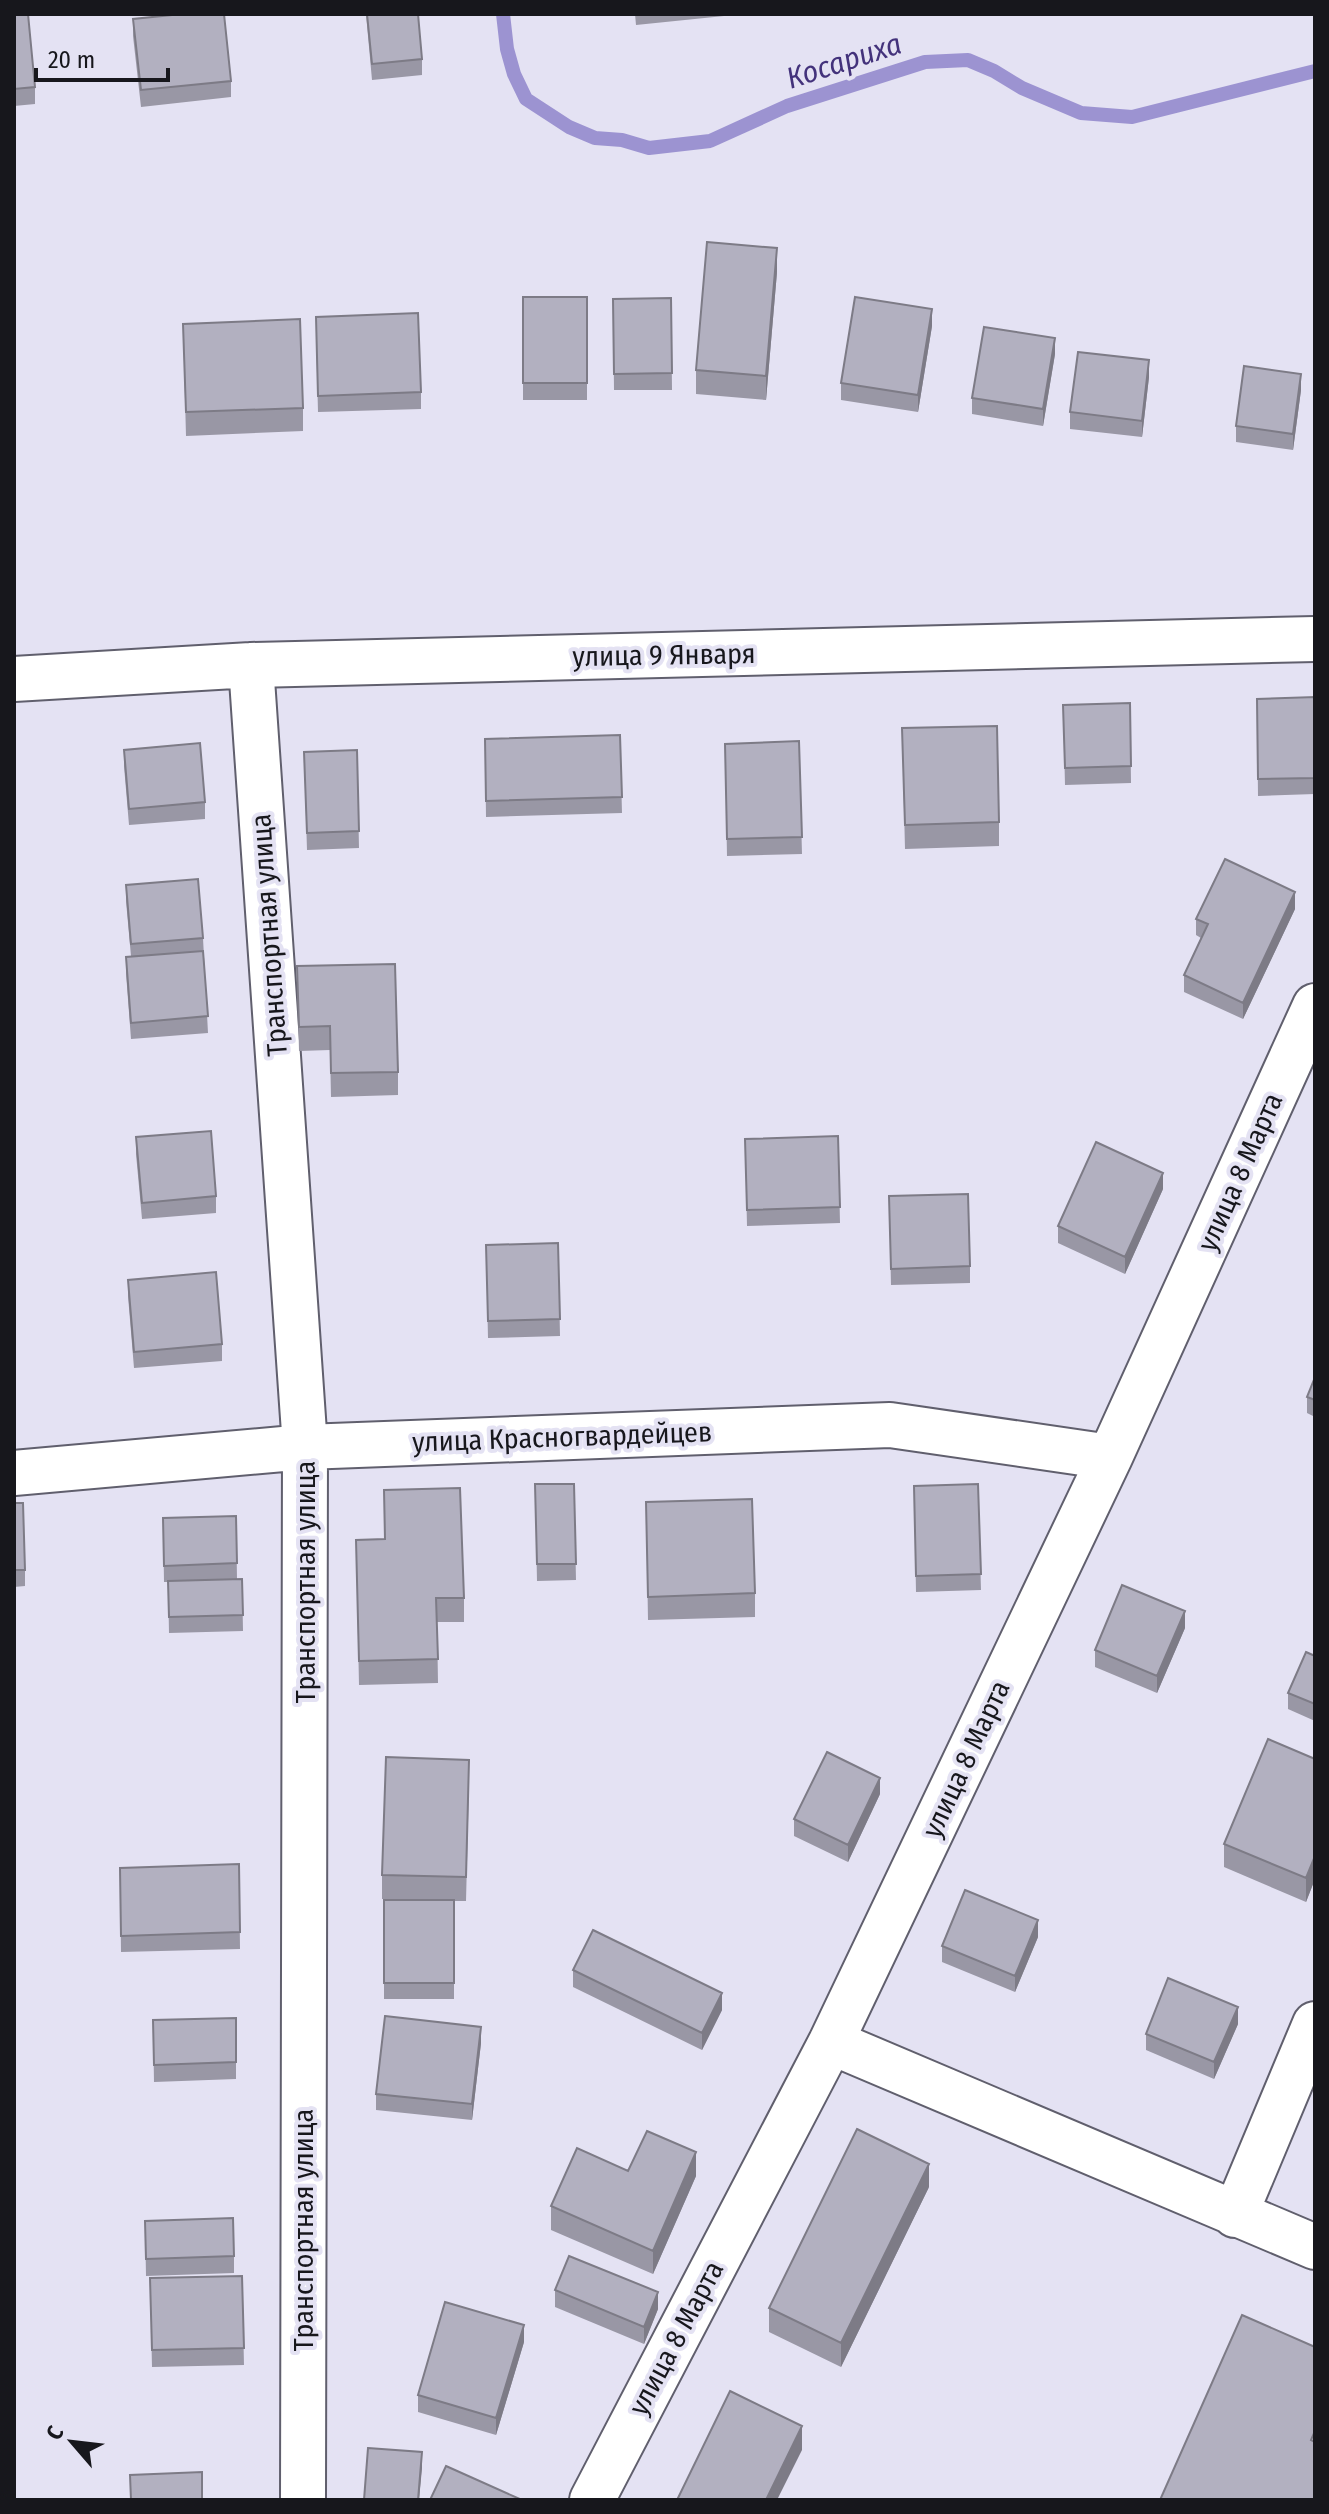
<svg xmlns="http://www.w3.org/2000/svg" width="1329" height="2514" viewBox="0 0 1329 2514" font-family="'Fira Sans Condensed',sans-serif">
<rect width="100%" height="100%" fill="#e4e2f3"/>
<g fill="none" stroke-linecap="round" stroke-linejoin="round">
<path stroke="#9c93d1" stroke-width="14" d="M 503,14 L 507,49 L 514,74 L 526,99 L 569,127 L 595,138 L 622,140 L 649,148 L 710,141 L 787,106 L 925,62 L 968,60 L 994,71 L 1022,88 L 1081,113 L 1132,117 L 1315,71"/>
<defs>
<path id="minor" d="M 251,665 L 305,1447 L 303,2500
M 14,679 L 251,665 L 1315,639
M 14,1473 L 305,1447 L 890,1425 L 1110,1457
M 831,2042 L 1315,2247
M 1235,2215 L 1315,2024
M 592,2500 L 831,2042 L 1110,1457 L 1315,1006"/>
</defs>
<use href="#minor" stroke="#605f6d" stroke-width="48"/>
<use href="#minor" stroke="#fff" stroke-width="44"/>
</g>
<path fill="#9997a5" d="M 14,14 L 35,87 L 35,104 L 14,106 Z
M 366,14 L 418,14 L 422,59 L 422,75 L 372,80 Z
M 635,14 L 724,14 L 724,16 L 636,25 Z
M 133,19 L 231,81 L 231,97 L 141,107 L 133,36 Z
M 777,272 L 766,400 L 696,394 L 696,370 Z
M 523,297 L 587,297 L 587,400 L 523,400 Z
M 671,298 L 672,390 L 614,390 L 613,299 Z
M 183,324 L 303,408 L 303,431 L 186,436 Z
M 932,326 L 918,412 L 841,400 L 841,383 Z
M 316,334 L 421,392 L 421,409 L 318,412 Z
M 1055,354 L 1043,426 L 972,414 L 972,398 Z
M 1149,377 L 1142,437 L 1070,429 L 1070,412 Z
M 1301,390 L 1293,450 L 1236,442 L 1236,426 Z
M 1315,697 L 1315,794 L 1258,796 L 1257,699 Z
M 1130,703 L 1131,783 L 1065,785 L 1063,705 Z
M 902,728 L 999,822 L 999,846 L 905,849 Z
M 620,735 L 622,813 L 486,817 L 485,739 Z
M 799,741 L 802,854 L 727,856 L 725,744 Z
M 124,750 L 205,802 L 205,819 L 129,825 L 124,766 Z
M 357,750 L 359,848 L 307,850 L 304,752 Z
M 126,885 L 203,938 L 208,1033 L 131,1039 L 126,973 L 126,957 L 131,956 L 126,901 Z
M 1295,909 L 1243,1019 L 1184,992 L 1184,975 L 1201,938 L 1196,935 L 1196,919 Z
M 297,966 L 398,1072 L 398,1095 L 331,1097 L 330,1050 L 299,1051 Z
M 838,1136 L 840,1223 L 747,1226 L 745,1139 Z
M 136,1137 L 216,1196 L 216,1213 L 142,1219 L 136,1154 Z
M 1163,1189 L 1125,1274 L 1058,1243 L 1058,1226 Z
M 889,1196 L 970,1266 L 970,1283 L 891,1285 Z
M 558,1243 L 560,1336 L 488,1338 L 486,1245 Z
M 128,1280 L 222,1344 L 222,1361 L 134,1368 L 128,1296 Z
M 1315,1377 L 1315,1417 L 1307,1413 L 1307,1397 Z
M 535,1484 L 574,1484 L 576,1580 L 537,1581 Z
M 978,1484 L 981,1590 L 916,1592 L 914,1486 Z
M 384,1490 L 464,1598 L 464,1622 L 437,1622 L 438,1683 L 359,1685 L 356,1540 L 385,1539 Z
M 646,1502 L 755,1593 L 755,1617 L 648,1620 Z
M 14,1503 L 25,1570 L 25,1586 L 14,1587 Z
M 236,1516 L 237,1579 L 242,1579 L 243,1631 L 169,1633 L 168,1582 L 164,1582 L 163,1518 Z
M 1185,1628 L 1157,1693 L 1095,1667 L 1095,1650 Z
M 1315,1656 L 1315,1721 L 1288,1709 L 1288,1693 Z
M 1315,1759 L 1315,1879 L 1306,1902 L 1224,1867 L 1224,1844 Z
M 469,1783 L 466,1901 L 454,1901 L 454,1999 L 384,1999 L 384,1900 L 443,1900 L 382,1899 L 382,1875 Z
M 880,1794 L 848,1862 L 794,1836 L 794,1819 Z
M 239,1864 L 240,1949 L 121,1952 L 120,1868 Z
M 1038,1937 L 1015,1992 L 942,1962 L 942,1946 Z
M 573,1970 L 722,2010 L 702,2050 L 573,1987 Z
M 236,2018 L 236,2079 L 154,2082 L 153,2020 Z
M 1238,2024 L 1214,2079 L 1146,2050 L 1146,2034 Z
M 481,2043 L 472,2120 L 376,2110 L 376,2094 Z
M 628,2171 L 696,2176 L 653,2274 L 551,2230 L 551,2206 Z
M 929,2187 L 841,2367 L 769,2332 L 769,2308 Z
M 145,2221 L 234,2256 L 234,2273 L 146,2276 Z
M 242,2276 L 244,2365 L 152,2367 L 150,2278 Z
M 555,2290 L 658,2309 L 644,2344 L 555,2307 Z
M 524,2342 L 496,2435 L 418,2412 L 418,2395 Z"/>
<path fill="#7d7b86" d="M 777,248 L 777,272 L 766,400 L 766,376 Z
M 932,309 L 932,326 L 918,412 L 918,395 Z
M 1055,338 L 1055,354 L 1043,426 L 1043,409 Z
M 1149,360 L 1149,377 L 1142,437 L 1142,421 Z
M 1301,374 L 1301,390 L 1293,450 L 1293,434 Z
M 1295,892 L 1295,909 L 1243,1019 L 1243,1003 Z
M 1163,1173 L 1163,1189 L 1125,1274 L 1125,1257 Z
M 1185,1611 L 1185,1628 L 1157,1693 L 1157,1676 Z
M 880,1778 L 880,1794 L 848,1862 L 848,1845 Z
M 1315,1856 L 1315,1879 L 1306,1902 L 1306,1878 Z
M 1038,1920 L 1038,1937 L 1015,1992 L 1015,1976 Z
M 722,1993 L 722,2010 L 702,2050 L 702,2033 Z
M 1238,2007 L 1238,2024 L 1214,2079 L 1214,2062 Z
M 481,2027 L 481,2043 L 472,2120 L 472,2104 Z
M 696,2152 L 696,2176 L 653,2274 L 653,2251 Z
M 929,2164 L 929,2187 L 841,2367 L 841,2343 Z
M 658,2292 L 658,2309 L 644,2344 L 644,2327 Z
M 524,2325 L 524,2342 L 496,2435 L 496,2418 Z
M 802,2426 L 802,2450 L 777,2500 L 766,2500 Z
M 422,2452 L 422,2468 L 419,2500 L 418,2500 Z"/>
<path fill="#b2b0c0" stroke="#7d7b86" stroke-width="2" d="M 14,14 L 28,14 L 35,87 L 14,89 Z
M 182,14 L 224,14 L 231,81 L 141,90 L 133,19 Z
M 367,14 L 418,14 L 422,59 L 372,64 Z
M 707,242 L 777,248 L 766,376 L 696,370 Z
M 523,297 L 587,297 L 587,383 L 523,383 Z
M 855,297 L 932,309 L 918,395 L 841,383 Z
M 671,298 L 672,373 L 614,374 L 613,299 Z
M 418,313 L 421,392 L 318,396 L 316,317 Z
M 300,319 L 303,408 L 186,412 L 183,324 Z
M 984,327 L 1055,338 L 1043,409 L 972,398 Z
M 1078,352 L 1149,360 L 1142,421 L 1070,412 Z
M 1244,366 L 1301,374 L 1293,434 L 1236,426 Z
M 1315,697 L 1315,778 L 1258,779 L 1257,699 Z
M 1130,703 L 1131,766 L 1065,768 L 1063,705 Z
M 997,726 L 999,822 L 905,825 L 902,728 Z
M 620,735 L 622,797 L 486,801 L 485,739 Z
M 799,741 L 802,837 L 727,839 L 725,744 Z
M 200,743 L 205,802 L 129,809 L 124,750 Z
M 357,750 L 359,831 L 307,833 L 304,752 Z
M 1225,859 L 1295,892 L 1243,1003 L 1184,975 L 1208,924 L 1196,919 Z
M 198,879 L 203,938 L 131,944 L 126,885 Z
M 203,951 L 208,1016 L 131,1023 L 126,957 Z
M 395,964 L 398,1072 L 331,1073 L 330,1026 L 299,1027 L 297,966 Z
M 211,1131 L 216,1196 L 142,1203 L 136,1137 Z
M 838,1136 L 840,1207 L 747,1210 L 745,1139 Z
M 1096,1142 L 1163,1173 L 1125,1257 L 1058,1226 Z
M 968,1194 L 970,1266 L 891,1269 L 889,1196 Z
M 558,1243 L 560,1319 L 488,1321 L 486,1245 Z
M 216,1272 L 222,1344 L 134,1352 L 128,1280 Z
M 1315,1377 L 1315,1400 L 1307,1397 Z
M 535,1484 L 574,1484 L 576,1564 L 537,1564 Z
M 978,1484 L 981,1574 L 916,1576 L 914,1486 Z
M 460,1488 L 464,1598 L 436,1598 L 438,1659 L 359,1661 L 356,1540 L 385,1539 L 384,1490 Z
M 752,1499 L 755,1593 L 648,1597 L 646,1502 Z
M 14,1503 L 23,1503 L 25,1570 L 14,1570 Z
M 236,1516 L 237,1563 L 164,1566 L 163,1518 Z
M 242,1579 L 243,1615 L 169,1617 L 168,1581 Z
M 1122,1585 L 1185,1611 L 1157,1676 L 1095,1650 Z
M 1306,1652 L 1315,1656 L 1315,1704 L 1288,1693 Z
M 1268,1739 L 1315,1759 L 1315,1856 L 1306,1878 L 1224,1844 Z
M 827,1752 L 880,1778 L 848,1845 L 794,1819 Z
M 386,1757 L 469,1760 L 466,1877 L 382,1875 Z
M 239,1864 L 240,1932 L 121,1936 L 120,1868 Z
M 965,1890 L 1038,1920 L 1015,1976 L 942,1946 Z
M 384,1900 L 454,1900 L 454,1983 L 384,1983 Z
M 593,1930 L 722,1993 L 702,2033 L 573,1970 Z
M 1168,1978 L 1238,2007 L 1214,2062 L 1146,2034 Z
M 385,2016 L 481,2027 L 472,2104 L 376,2094 Z
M 236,2018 L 236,2062 L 154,2065 L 153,2020 Z
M 857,2129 L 929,2164 L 841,2343 L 769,2308 Z
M 647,2131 L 696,2152 L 653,2251 L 551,2206 L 577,2148 L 628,2171 Z
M 233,2218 L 234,2256 L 146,2259 L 145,2221 Z
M 569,2256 L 658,2292 L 644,2327 L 555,2290 Z
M 242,2276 L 244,2348 L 152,2350 L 150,2278 Z
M 445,2302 L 524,2325 L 496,2418 L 418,2395 Z
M 1242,2315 L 1315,2347 L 1315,2431 L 1311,2440 L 1315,2442 L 1315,2500 L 1160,2500 Z
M 730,2391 L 802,2426 L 766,2500 L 677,2500 Z
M 368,2448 L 422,2452 L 418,2500 L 364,2500 Z
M 446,2466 L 522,2500 L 430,2500 Z
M 202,2472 L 202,2500 L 131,2500 L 130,2475 Z"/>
<g text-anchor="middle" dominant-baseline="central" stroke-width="8" stroke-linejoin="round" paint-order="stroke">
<g font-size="28" fill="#17171c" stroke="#e4e2f3">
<text transform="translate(664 655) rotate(-1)">улица 9 Января</text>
<text transform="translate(269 935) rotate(-94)">Транспортная улица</text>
<text transform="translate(1240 1172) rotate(-66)">улица 8 Марта</text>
<text transform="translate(562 1437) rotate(-2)">улица Красногвардейцев</text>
<text transform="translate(305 1582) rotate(-90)">Транспортная улица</text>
<text transform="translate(966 1759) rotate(-65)">улица 8 Марта</text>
<text transform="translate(303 2230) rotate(-90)">Транспортная улица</text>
<text transform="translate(676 2338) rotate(-62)">улица 8 Марта</text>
</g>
<g font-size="30" font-style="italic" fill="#43327b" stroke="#e4e2f3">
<text transform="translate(844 61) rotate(-18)">Косариха</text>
</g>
</g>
<rect width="1329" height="2514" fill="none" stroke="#17171c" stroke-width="32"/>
<g transform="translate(72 2442) rotate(298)" stroke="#e4e2f3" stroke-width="6" paint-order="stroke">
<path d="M0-6L14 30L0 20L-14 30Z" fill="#17171c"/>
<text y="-12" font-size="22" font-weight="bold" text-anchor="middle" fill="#17171c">С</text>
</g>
<path d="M36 68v12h132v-12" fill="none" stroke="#17171c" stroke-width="4"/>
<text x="48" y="68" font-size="24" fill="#17171c" stroke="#e4e2f3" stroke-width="6" paint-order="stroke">20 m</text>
</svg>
